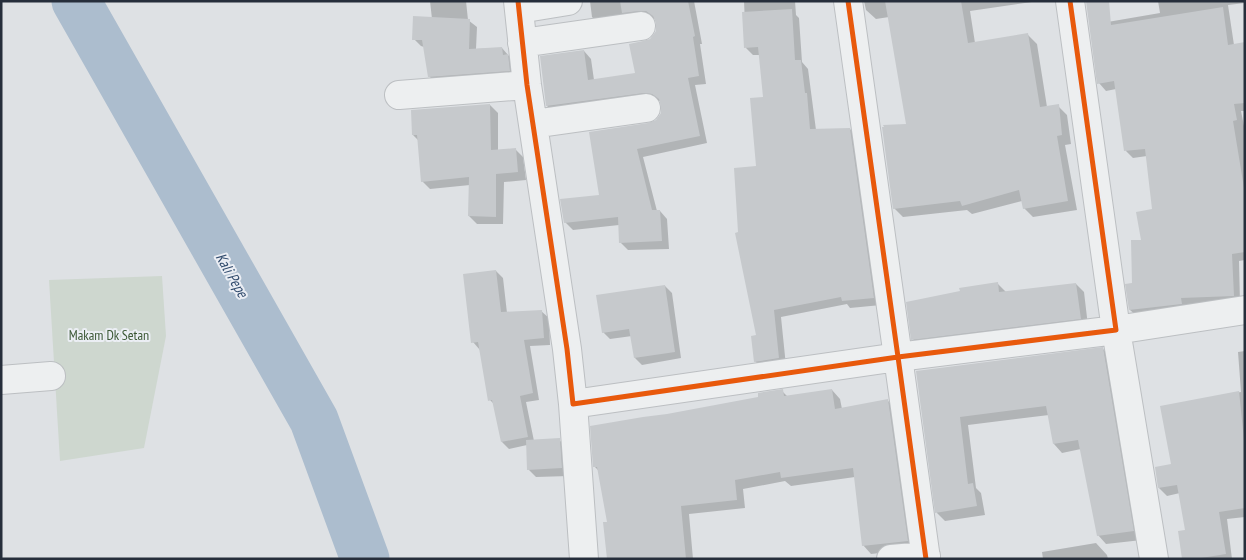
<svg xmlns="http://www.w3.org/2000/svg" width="1246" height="560" viewBox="0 0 1246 560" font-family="'PT Sans Narrow',sans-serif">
<rect width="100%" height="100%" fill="#dee1e4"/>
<path fill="#ced7cf" d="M 162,276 L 166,336 L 144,448 L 60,461 L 49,280 Z"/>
<path fill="#0003" d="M 430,1 L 466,1 L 468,20 L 477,27 L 476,49 L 502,48 L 515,63 L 516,77 L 437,84 L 429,76 L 424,47 L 421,46 L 414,39 L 432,19 Z
M 590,1 L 694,1 L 702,44 L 700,44 L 706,84 L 695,85 L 707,143 L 643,157 L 657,211 L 660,211 L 667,219 L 669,249 L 628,250 L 620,242 L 619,225 L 573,230 L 565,222 L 601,196 L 649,125 L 656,122 L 662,114 L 661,101 L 652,100 L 555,113 L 547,106 L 584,51 L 591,59 L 594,80 L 637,74 L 652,39 L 657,32 L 656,19 L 648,18 L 599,24 L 592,17 Z
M 744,1 L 795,1 L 796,15 L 799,18 L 802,62 L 808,69 L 816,130 L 850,129 L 857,137 L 881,305 L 850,308 L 847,304 L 781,317 L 786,366 L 763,369 L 755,361 L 757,336 L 739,233 L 758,167 L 764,98 L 760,55 L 753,55 L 746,48 Z
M 864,1 L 1039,1 L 970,11 L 975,43 L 1028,35 L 1037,44 L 1047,107 L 1058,106 L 1067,115 L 1071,144 L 1065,145 L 1077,210 L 1033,217 L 1024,208 L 1022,201 L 972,214 L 967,210 L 903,217 L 894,208 L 908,125 L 889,17 L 876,19 L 866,10 Z
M 1158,1 L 1245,1 L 1245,3 L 1228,5 L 1234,45 L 1245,43 L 1245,111 L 1241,111 L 1245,131 L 1245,260 L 1239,261 L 1240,303 L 1138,317 L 1130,310 L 1133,284 L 1143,241 L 1154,210 L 1147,156 L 1133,158 L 1126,151 L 1116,89 L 1106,91 L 1099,83 L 1090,25 L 1160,13 Z
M 490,105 L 498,113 L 498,151 L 515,149 L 523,157 L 526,180 L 504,182 L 503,224 L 477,224 L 469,216 L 470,185 L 430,189 L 422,181 L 419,141 L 413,135 Z
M 496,271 L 503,278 L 507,313 L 541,311 L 549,318 L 550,345 L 530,346 L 539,400 L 526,402 L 534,441 L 559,440 L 567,447 L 569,476 L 536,477 L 528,469 L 527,445 L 509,449 L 502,442 L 495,405 L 490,400 L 480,350 L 473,342 Z
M 997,283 L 1006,292 L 1076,284 L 1084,292 L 1088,326 L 920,347 L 913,339 Z
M 665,286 L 672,293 L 681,358 L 642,365 L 635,358 L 632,336 L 610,339 L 603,332 Z
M 1103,349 L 1111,357 L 1142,540 L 1106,544 L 1098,535 L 1081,449 L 1062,453 L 1054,444 L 1049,415 L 968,425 L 976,488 L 981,493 L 985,515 L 945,521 L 937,513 L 917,372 Z
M 1245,351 L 1245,517 L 1227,519 L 1232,559 L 1184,559 L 1186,531 L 1180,493 L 1167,496 L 1159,488 L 1173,465 L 1162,407 L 1241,392 L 1238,352 Z
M 832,390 L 840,399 L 842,409 L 888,401 L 896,409 L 916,549 L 871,554 L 863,545 L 855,477 L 791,486 L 785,481 L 743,489 L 745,508 L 689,514 L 693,559 L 608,559 L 608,523 L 599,471 L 594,466 L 667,416 L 760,398 L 782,391 L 788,397 Z
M 1096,543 L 1107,555 L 1108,559 L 1043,559 L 1042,552 Z"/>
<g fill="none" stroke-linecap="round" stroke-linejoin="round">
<path stroke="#acbdce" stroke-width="49" d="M 76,1 L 314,420 L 365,559"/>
</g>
<path fill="#c6c9cc" d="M 620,1 L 688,1 L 695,36 L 693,37 L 699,76 L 688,78 L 700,136 L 637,149 L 652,210 L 660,210 L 662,241 L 619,243 L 618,217 L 564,223 L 560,199 L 599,195 L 589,132 L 648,123 L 656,120 L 661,113 L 661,106 L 659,99 L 652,94 L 644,93 L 546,106 L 540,56 L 584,50 L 588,80 L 635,73 L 629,44 L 643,41 L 650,39 L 656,31 L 656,23 L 653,16 L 646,11 L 639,11 L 622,13 Z
M 885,1 L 961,1 L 968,43 L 1028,33 L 1040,107 L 1059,104 L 1062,135 L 1057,136 L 1068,201 L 1023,209 L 1019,190 L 962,206 L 960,201 L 893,209 L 882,127 L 884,127 L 883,125 L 906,124 Z
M 1086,1 L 1109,1 L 1111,25 L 1223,7 L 1228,45 L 1245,42 L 1245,103 L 1234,104 L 1237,120 L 1233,121 L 1245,194 L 1245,252 L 1232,254 L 1234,296 L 1181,298 L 1182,304 L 1129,310 L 1125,284 L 1132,283 L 1131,240 L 1141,240 L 1136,212 L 1152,209 L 1145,149 L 1124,151 L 1114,81 L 1097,84 Z
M 792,9 L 795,60 L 801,60 L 805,93 L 807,93 L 810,129 L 850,128 L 874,298 L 842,301 L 841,297 L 774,310 L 779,358 L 754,362 L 751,336 L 756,335 L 735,233 L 738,232 L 734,168 L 756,166 L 750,98 L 763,97 L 758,47 L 744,48 L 742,12 Z
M 413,16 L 470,19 L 469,49 L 502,47 L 503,55 L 508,54 L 510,71 L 428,77 L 422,40 L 412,40 Z
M 490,104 L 491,150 L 516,148 L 518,172 L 496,174 L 496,217 L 468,216 L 469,177 L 421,182 L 417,135 L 412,135 L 411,110 Z
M 496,270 L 501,312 L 542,310 L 544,338 L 524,340 L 533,393 L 520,396 L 528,437 L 501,442 L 492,400 L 488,401 L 478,342 L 471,343 L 463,274 Z
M 998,282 L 999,292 L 1076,283 L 1081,319 L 911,340 L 906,302 L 960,291 L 959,288 Z
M 665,285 L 675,352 L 634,358 L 629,329 L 602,333 L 596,295 Z
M 1103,347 L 1134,531 L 1097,536 L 1078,440 L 1053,444 L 1046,406 L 960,417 L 968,484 L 973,483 L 977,506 L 935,513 L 916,371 Z
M 783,389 L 784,396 L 832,389 L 835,409 L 888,399 L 908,541 L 862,546 L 853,468 L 781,478 L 780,472 L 735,480 L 737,500 L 681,506 L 686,559 L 607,559 L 603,522 L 607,522 L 597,467 L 593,467 L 590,426 L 643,417 L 667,414 L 758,397 L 758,393 Z
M 1239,391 L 1245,450 L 1245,508 L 1219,512 L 1226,554 L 1195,559 L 1182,559 L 1178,531 L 1185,530 L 1177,485 L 1158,488 L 1155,467 L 1171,464 L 1160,406 Z
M 560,438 L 562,468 L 527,470 L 526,440 Z"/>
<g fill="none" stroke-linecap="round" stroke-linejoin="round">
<defs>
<path id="minor" d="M 518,1 L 527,85 L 567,349 L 573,404 L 898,357 L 926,559
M 848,1 L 898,357 L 1116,330 L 1070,1
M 519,9 L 568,1
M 522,43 L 641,26
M 399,95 L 527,85
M 533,124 L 646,108
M 1,380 L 51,376
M 573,404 L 584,559
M 891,559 L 926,556
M 1154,559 L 1116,330 L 1245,310"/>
</defs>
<use href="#minor" stroke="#bcbfc2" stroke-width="30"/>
<use href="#minor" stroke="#edeff0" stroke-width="28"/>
<defs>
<path id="cycleway" d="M 518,1 L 527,85 L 567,349 L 573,404 L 898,357 L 926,559
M 848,1 L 898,357 L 1116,330 L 1070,1"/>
</defs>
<use href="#cycleway" stroke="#ebeef4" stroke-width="8"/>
<use href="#cycleway" stroke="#e8590c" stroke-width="5"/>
</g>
<g text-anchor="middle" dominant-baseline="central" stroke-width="4" stroke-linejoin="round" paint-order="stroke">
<g font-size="14" fill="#3a5734" stroke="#ebeef4">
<text x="109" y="335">Makam Dk Setan</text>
</g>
<g font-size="15" font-style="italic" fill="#324c6e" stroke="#ebeef4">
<text transform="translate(232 275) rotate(60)">Kali Pepe</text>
</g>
</g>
<rect width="1246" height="560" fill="none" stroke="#262e3b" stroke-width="5"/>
</svg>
